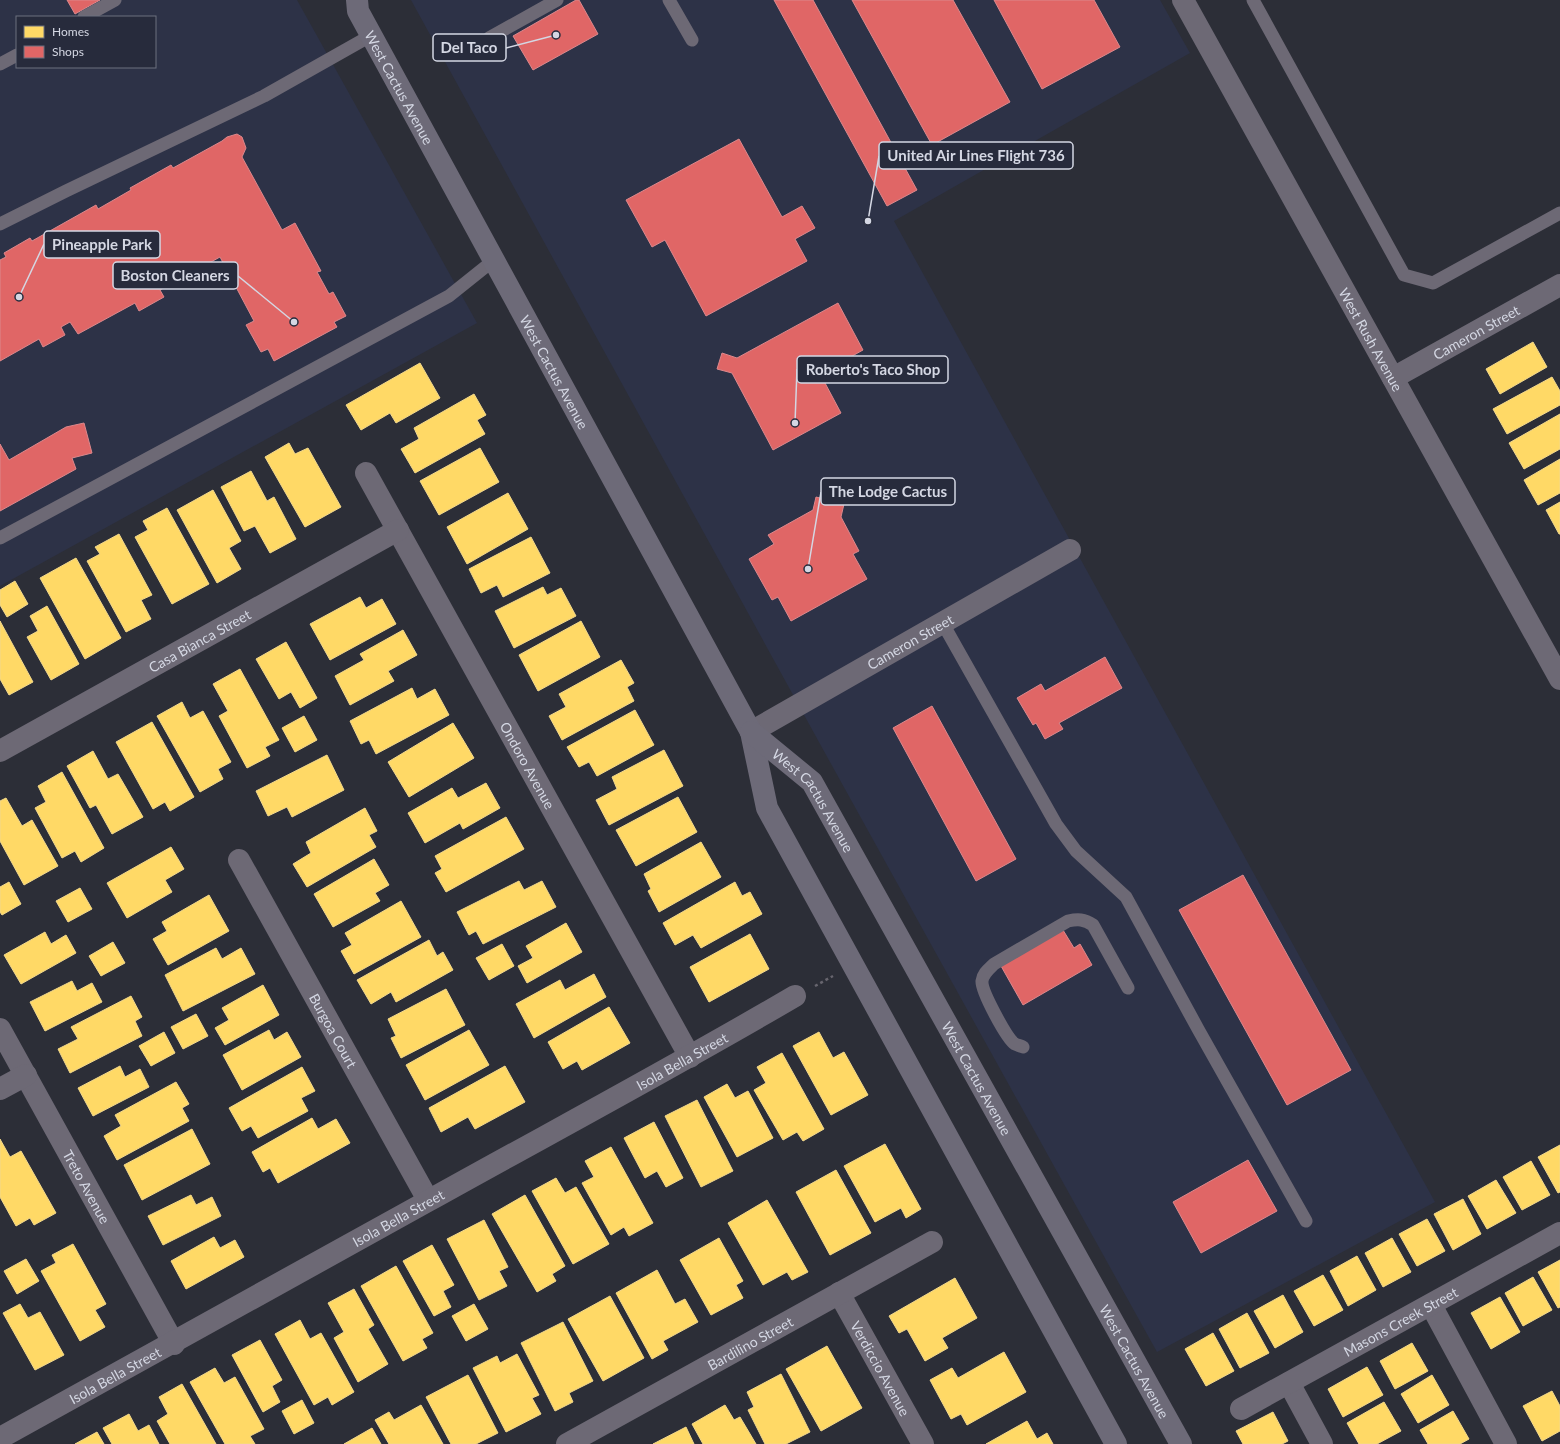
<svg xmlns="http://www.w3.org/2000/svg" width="1560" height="1444" viewBox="0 0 1560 1444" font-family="Lato,sans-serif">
<rect width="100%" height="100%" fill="#2c2e37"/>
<path fill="#2d3247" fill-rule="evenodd" d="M 0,0 L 297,0 L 477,323 L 0,586 ZM 17,17 L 155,17 L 155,67 L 17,67 Z
M 411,0 L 1160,0 L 1190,53 L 894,221 L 1435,1202 L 1157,1352 L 825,753 Z"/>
<path fill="#ffd966" stroke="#f2d88c" d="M 1533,342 L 1547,367 L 1500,394 L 1486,369 Z
M 420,363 L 440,398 L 396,423 L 390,413 L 361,430 L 346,405 Z
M 1552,377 L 1560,391 L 1560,405 L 1507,434 L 1493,409 Z
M 474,394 L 486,415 L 477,420 L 485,434 L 415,473 L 401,449 L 419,439 L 414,428 Z
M 1560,414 L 1560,449 L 1524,469 L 1509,443 Z
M 289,443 L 295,454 L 308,448 L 341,507 L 305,527 L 265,457 Z
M 480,448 L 499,482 L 439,515 L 420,481 Z
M 1560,459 L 1560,493 L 1538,505 L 1524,480 Z
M 251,471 L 267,501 L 274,497 L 296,539 L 270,553 L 255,526 L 244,531 L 221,487 Z
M 213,490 L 241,541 L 229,548 L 241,569 L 217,583 L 177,510 Z
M 508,493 L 528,529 L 467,564 L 447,527 Z
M 1560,502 L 1560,534 L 1559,534 L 1546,510 Z
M 167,508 L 209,584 L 172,604 L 135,537 L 148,530 L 143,521 Z
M 119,534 L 152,595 L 141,600 L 151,619 L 126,632 L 87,561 L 100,554 L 95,547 Z
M 531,537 L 550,573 L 503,597 L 497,585 L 481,593 L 469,569 Z
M 76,558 L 121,638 L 85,659 L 40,578 Z
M 15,581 L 28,604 L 7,617 L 0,605 L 0,590 Z
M 543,587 L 547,595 L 561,588 L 576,616 L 514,648 L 495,611 Z
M 360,597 L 366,608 L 382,599 L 396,624 L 330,660 L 310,624 Z
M 47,606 L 79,664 L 51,680 L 27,637 L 38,631 L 30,616 Z
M 0,621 L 33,682 L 9,695 L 0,679 Z
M 581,621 L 600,657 L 538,691 L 519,655 Z
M 403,630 L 417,655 L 388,671 L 394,681 L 350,705 L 335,676 L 364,660 L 360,654 Z
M 286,642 L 317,698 L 300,708 L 291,692 L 279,699 L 256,659 Z
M 621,660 L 634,683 L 627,687 L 634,701 L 562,740 L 549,716 L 566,707 L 559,694 Z
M 240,669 L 279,740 L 265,747 L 270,756 L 247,768 L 219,716 L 228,711 L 213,684 Z
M 412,688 L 417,699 L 435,689 L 449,715 L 376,754 L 369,740 L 361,744 L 350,721 Z
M 182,702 L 190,718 L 203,711 L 231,762 L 218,769 L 223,779 L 200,792 L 157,716 Z
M 635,710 L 654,745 L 597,776 L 589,762 L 579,767 L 567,747 Z
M 304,716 L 317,740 L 295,752 L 282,728 Z
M 152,722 L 194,797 L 170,811 L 165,802 L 153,809 L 116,742 Z
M 453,723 L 474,758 L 409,797 L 388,762 Z
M 664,750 L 683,786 L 609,825 L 596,800 L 617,789 L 612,777 Z
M 93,751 L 108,779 L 118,774 L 143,817 L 112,834 L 96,805 L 90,808 L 67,766 Z
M 327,755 L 344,790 L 292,817 L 287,807 L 268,816 L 256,791 Z
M 62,772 L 104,848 L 81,862 L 75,851 L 62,858 L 35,808 L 46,802 L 38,786 Z
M 486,783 L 500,808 L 463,829 L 460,823 L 425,843 L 408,813 L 452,788 L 458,798 Z
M 678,797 L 697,832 L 636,866 L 616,830 Z
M 6,798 L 22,826 L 32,820 L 58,866 L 24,885 L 0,841 L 0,801 Z
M 365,808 L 377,831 L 369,835 L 376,847 L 307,887 L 293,864 L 311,853 L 306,842 Z
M 506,817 L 524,849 L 446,892 L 435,873 L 442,869 L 435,856 Z
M 701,842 L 721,877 L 659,912 L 648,891 L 651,889 L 644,874 Z
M 171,847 L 184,869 L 165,880 L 172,892 L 127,918 L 107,883 Z
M 374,859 L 389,885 L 375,893 L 380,901 L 333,927 L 314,894 Z
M 519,881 L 524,890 L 542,881 L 556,907 L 483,944 L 476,931 L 469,935 L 457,912 Z
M 9,882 L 21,904 L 2,915 L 0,912 L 0,887 Z
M 735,882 L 742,896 L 750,892 L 762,914 L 701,948 L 693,935 L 675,945 L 663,923 Z
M 80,888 L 92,909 L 68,922 L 56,901 Z
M 209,895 L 229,931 L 168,965 L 153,939 L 167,931 L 162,922 Z
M 401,901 L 421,937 L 354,974 L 341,951 L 352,945 L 345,933 Z
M 566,923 L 582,952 L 527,983 L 518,966 L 533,958 L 526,946 Z
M 45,932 L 51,944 L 66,935 L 76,953 L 21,984 L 4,955 Z
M 750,934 L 769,969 L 709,1002 L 690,967 Z
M 429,940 L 437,956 L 443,952 L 453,970 L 396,1002 L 391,992 L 371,1004 L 357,980 Z
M 113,942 L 125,963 L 101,976 L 89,956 Z
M 502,944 L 514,966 L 489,980 L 476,958 Z
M 216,948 L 222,959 L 241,948 L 255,974 L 183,1011 L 165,975 Z
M 594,974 L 606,997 L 534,1038 L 516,1004 L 560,980 L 565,990 Z
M 72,981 L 77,991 L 92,983 L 102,1002 L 45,1031 L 30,1002 Z
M 263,985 L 279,1015 L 225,1045 L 215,1028 L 229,1020 L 222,1008 Z
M 446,989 L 465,1025 L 401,1058 L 391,1038 L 396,1036 L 388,1019 Z
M 131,996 L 142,1017 L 135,1021 L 142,1036 L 70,1073 L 58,1049 L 78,1039 L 71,1027 Z
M 609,1007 L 630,1043 L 582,1070 L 577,1061 L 563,1069 L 548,1042 Z
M 196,1014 L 208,1036 L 183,1049 L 171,1027 Z
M 269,1030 L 274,1040 L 287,1032 L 301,1057 L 242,1090 L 223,1055 Z
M 469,1030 L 489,1065 L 425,1100 L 406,1065 Z
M 164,1032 L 175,1053 L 151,1066 L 139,1046 Z
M 819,1032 L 833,1058 L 844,1052 L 868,1095 L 831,1115 L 793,1046 Z
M 782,1053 L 824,1129 L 803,1141 L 797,1132 L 783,1140 L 754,1090 L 766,1083 L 757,1067 Z
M 120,1066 L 125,1077 L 140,1069 L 149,1087 L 93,1116 L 78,1088 Z
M 505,1066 L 525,1102 L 475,1129 L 468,1117 L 441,1132 L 429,1108 Z
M 302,1067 L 315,1091 L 301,1098 L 308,1111 L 258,1138 L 251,1126 L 242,1131 L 229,1108 Z
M 176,1082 L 189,1104 L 182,1108 L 189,1121 L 117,1160 L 104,1136 L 121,1126 L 115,1115 Z
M 727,1084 L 735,1098 L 748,1091 L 773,1138 L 737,1157 L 704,1097 Z
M 697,1100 L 733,1171 L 701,1187 L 665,1116 Z
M 312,1118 L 318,1129 L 336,1119 L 350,1143 L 278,1183 L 270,1168 L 263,1172 L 252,1152 Z
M 654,1122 L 683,1178 L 666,1187 L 657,1171 L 645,1178 L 624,1138 Z
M 192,1129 L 210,1164 L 142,1200 L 124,1165 Z
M 0,1139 L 10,1157 L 21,1151 L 56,1213 L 34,1225 L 30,1218 L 16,1226 L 0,1197 Z
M 885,1144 L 921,1209 L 906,1218 L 901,1208 L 875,1222 L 844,1166 Z
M 1560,1145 L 1560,1192 L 1558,1193 L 1538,1157 Z
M 611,1147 L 653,1223 L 629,1236 L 624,1227 L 611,1235 L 582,1183 L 594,1177 L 585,1161 Z
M 1531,1161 L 1550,1195 L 1522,1210 L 1503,1177 Z
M 836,1170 L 871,1233 L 830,1255 L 796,1192 Z
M 556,1178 L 565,1193 L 576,1187 L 609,1244 L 573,1264 L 532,1191 Z
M 1496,1180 L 1516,1213 L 1487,1229 L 1468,1196 Z
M 191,1195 L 196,1205 L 212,1197 L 221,1216 L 163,1245 L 148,1216 Z
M 525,1195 L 565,1266 L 552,1274 L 556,1281 L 537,1292 L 492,1214 Z
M 1463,1199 L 1481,1234 L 1453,1250 L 1434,1214 Z
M 767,1200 L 808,1272 L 792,1280 L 787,1272 L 763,1285 L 728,1223 Z
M 1427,1219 L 1445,1251 L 1417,1266 L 1399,1234 Z
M 484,1220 L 508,1267 L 499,1271 L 507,1286 L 479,1300 L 447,1239 Z
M 214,1237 L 220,1248 L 235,1240 L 244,1257 L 186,1289 L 171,1261 Z
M 719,1238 L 743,1281 L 736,1285 L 743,1298 L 711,1315 L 680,1260 Z
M 1392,1238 L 1411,1272 L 1383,1287 L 1365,1253 Z
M 73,1244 L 106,1304 L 95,1310 L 105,1327 L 80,1341 L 41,1271 L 56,1263 L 52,1255 Z
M 432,1245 L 454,1285 L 443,1291 L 451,1307 L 434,1316 L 403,1261 Z
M 1357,1256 L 1376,1290 L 1348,1306 L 1330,1271 Z
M 26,1259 L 39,1281 L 17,1294 L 4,1271 Z
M 1560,1260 L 1560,1307 L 1558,1308 L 1538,1272 Z
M 396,1266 L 433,1333 L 422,1339 L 427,1348 L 403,1361 L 361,1286 Z
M 657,1270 L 675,1304 L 685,1299 L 698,1322 L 663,1341 L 668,1350 L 652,1359 L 616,1293 Z
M 1323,1275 L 1343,1310 L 1314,1326 L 1294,1291 Z
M 1533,1277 L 1552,1310 L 1523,1326 L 1505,1293 Z
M 955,1278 L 977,1318 L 942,1338 L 948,1348 L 925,1361 L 907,1329 L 899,1333 L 889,1316 Z
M 354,1289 L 374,1325 L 368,1329 L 388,1364 L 358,1382 L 334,1338 L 344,1332 L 328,1303 Z
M 1283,1295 L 1303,1332 L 1275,1348 L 1254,1311 Z
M 610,1296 L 644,1358 L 603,1381 L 568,1319 Z
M 1500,1297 L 1520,1332 L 1491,1349 L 1471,1313 Z
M 20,1304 L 28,1318 L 40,1312 L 64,1355 L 35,1370 L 3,1313 Z
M 474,1304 L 488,1329 L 466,1341 L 452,1316 Z
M 1247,1313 L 1269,1353 L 1240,1368 L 1219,1329 Z
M 300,1320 L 310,1339 L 321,1333 L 354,1392 L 332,1405 L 328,1397 L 314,1405 L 275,1334 Z
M 563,1322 L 593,1381 L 569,1393 L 573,1402 L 555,1411 L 521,1343 Z
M 1213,1333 L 1234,1371 L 1206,1386 L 1185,1349 Z
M 260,1340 L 282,1380 L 272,1386 L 280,1402 L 263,1412 L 232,1355 Z
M 1412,1343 L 1428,1371 L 1395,1389 L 1380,1361 Z
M 827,1346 L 862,1408 L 821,1431 L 786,1369 Z
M 1004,1352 L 1026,1392 L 967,1425 L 961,1414 L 951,1419 L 930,1380 L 952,1368 L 958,1378 Z
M 517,1354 L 539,1395 L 532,1398 L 541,1414 L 506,1432 L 473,1368 L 497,1356 L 500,1363 Z
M 1367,1367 L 1383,1395 L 1343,1417 L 1328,1389 Z
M 215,1368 L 224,1383 L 235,1377 L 264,1429 L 250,1436 L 255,1444 L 225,1444 L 190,1382 Z
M 781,1374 L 810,1432 L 786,1444 L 765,1444 L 748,1410 L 754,1407 L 747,1392 Z
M 468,1375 L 498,1433 L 476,1444 L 451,1444 L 426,1397 Z
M 1432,1375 L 1449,1405 L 1418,1423 L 1401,1394 Z
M 182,1384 L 216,1444 L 170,1444 L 157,1421 L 168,1414 L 159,1397 Z
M 1552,1391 L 1560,1406 L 1560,1431 L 1542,1441 L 1523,1406 Z
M 302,1400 L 314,1423 L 294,1434 L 282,1411 Z
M 1384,1402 L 1401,1431 L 1377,1444 L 1359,1444 L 1347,1423 Z
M 421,1405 L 443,1444 L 389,1444 L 375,1420 L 389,1412 L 394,1420 Z
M 725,1405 L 734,1420 L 740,1417 L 756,1444 L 703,1444 L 692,1424 Z
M 1453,1411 L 1469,1439 L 1460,1444 L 1428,1444 L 1420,1430 Z
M 1273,1412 L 1288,1441 L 1282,1444 L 1243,1444 L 1236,1431 Z
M 129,1414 L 138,1431 L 149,1425 L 159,1444 L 112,1444 L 103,1428 Z
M 1027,1421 L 1037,1439 L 1047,1433 L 1053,1444 L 986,1444 Z
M 686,1427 L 694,1444 L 653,1444 Z
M 372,1428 L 381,1444 L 344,1444 Z
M 97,1432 L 104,1444 L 75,1444 Z"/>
<path fill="#e06666" stroke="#dc888c" d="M 67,0 L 100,0 L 75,14 Z
M 576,0 L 579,0 L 598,34 L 533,70 L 513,36 Z
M 774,0 L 813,0 L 917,190 L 887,206 Z
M 852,0 L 953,0 L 1010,102 L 932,145 Z
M 994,0 L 1094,0 L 1120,47 L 1042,89 Z
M 237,134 L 242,137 L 246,148 L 242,157 L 282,230 L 295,223 L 321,271 L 317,272 L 329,294 L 333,292 L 346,316 L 334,322 L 337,327 L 274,361 L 268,349 L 261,352 L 246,325 L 254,321 L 220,257 L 160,290 L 164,297 L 139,311 L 135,303 L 78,334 L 70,322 L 61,327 L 65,335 L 43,347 L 39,339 L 0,361 L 0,260 L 6,257 L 4,253 L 30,238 L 32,241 L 96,205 L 98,209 L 131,190 L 130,188 L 171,165 L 173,168 L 222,141 L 227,137 Z
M 739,139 L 782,217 L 802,206 L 815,228 L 795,239 L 807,261 L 706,316 L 665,240 L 652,247 L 626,200 Z
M 838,303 L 863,350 L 827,370 L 832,379 L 825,383 L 841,413 L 773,450 L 732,373 L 717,369 L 722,353 L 737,358 Z
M 84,423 L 92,453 L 72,458 L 76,469 L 0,511 L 0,444 L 9,460 L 66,427 Z
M 816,497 L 844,504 L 841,517 L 859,551 L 853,554 L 867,579 L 791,621 L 778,597 L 772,600 L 749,559 L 774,544 L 768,535 L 813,510 Z
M 1105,657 L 1122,688 L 1059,723 L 1063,729 L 1045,739 L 1036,723 L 1033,725 L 1017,698 L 1041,684 L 1045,691 Z
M 932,706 L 1016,859 L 976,881 L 893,728 Z
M 1243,875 L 1351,1070 L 1287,1105 L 1179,910 Z
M 1063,930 L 1074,948 L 1080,944 L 1092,965 L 1023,1005 L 1001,966 Z
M 1248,1160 L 1277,1211 L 1201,1253 L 1173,1202 Z"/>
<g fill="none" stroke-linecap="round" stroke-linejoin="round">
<path stroke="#67656e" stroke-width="2.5" stroke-dasharray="3 3" stroke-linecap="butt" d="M 815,986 L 833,976"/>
<path stroke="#6d6975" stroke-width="13" d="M 669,0 L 692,40
M 1253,0 L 1404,275 L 1433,283 L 1560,213
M 84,17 L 115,0
M 489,38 L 557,0
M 0,64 L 17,55
M 0,224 L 66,191 L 264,96 L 372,35
M 0,538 L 449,296 L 494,260
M 942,622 L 1056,824 L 1076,851 L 1126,897 L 1198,1029 L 1306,1221
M 1023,1047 C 1021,1046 1017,1045 1015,1044 C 1007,1039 981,991 982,981 C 983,973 989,969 994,964 L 1068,921 C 1078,919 1084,919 1093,925 L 1128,988"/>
<g stroke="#6d6975" stroke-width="22">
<path id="s1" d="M 1183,0 L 1560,679"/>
<path id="s2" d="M 1393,378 L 1560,285"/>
<path id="s3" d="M 366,473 L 690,1057"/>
<path id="s4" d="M 751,732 L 1070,550"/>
<path id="s5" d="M 0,751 L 398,530"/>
<path id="s6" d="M 239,860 L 428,1200"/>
<path id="s7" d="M 0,1029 L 174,1344"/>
<path d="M 0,1089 L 26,1075"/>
<path id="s8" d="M 839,1293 L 923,1444"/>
<path d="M 1431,1305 L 1506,1444"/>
<path d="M 1289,1383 L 1322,1444"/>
<path id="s9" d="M 1241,1409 L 1560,1233"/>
<path id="s10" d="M 0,1438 C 143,1360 285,1280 428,1201 C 550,1133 674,1067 795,996"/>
<path id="s11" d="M 567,1444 L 932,1242"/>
</g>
<g stroke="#6d6a78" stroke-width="22">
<path id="s12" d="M 357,0 L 358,11 L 751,732 L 767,808 L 1116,1444"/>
<path id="s13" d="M 751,732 L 812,782 L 1181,1444"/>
</g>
</g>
<g text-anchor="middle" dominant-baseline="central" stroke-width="4" stroke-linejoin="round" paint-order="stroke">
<g font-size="14" fill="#d4d7e3" stroke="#272b3c">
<text stroke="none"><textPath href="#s12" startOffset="98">West Cactus Avenue</textPath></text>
<text stroke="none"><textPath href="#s2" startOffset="95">Cameron Street</textPath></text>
<text stroke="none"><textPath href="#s1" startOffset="388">West Rush Avenue</textPath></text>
<text stroke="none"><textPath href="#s12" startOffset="422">West Cactus Avenue</textPath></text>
<text stroke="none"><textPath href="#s4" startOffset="183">Cameron Street</textPath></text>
<text stroke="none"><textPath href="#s5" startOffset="228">Casa Bianca Street</textPath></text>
<text stroke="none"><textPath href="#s3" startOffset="334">Ondoro Avenue</textPath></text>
<text stroke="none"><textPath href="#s13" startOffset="94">West Cactus Avenue</textPath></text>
<text stroke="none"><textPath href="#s6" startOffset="195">Burgoa Court</textPath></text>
<text stroke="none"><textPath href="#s10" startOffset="779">Isola Bella Street</textPath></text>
<text stroke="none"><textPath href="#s13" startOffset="418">West Cactus Avenue</textPath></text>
<text stroke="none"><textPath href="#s7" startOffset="180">Treto Avenue</textPath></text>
<text stroke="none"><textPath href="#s10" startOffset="455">Isola Bella Street</textPath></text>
<text stroke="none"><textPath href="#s9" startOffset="182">Masons Creek Street</textPath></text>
<text stroke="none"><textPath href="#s11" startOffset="209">Bardilino Street</textPath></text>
<text stroke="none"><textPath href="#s13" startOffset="742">West Cactus Avenue</textPath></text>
<text stroke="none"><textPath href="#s8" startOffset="86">Verdiccio Avenue</textPath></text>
<text stroke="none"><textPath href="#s10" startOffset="131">Isola Bella Street</textPath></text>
</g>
</g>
<path fill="none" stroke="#d4d7e3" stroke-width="1.5" d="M556 35L506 48M868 221L879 156M19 297L44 244M294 322L238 276M795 423L797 369M808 569L821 492"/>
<g fill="#d4d7e3" stroke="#272b3c" stroke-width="1.5">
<circle cx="556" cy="35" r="4"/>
<circle cx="868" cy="221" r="4"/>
<circle cx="19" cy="297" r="4"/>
<circle cx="294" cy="322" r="4"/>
<circle cx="795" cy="423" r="4"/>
<circle cx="808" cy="569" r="4"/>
</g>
<g fill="#272b3c" stroke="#d4d7e3" stroke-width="1.5">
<rect x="433" y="34" width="73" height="27" rx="4"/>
<rect x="879" y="142" width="194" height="27" rx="4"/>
<rect x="44" y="231" width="116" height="27" rx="4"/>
<rect x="113" y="262" width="125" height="27" rx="4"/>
<rect x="797" y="356" width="151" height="27" rx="4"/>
<rect x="821" y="478" width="134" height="27" rx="4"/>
</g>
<g font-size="15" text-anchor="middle" font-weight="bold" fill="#d4d7e3">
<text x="469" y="53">Del Taco</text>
<text x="976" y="161">United Air Lines Flight 736</text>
<text x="102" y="250">Pineapple Park</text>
<text x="175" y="281">Boston Cleaners</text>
<text x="873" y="375">Roberto's Taco Shop</text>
<text x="888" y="497">The Lodge Cactus</text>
</g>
<rect x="16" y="16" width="140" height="52" fill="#272b3c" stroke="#6c707f"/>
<rect x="24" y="26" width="20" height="12" fill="#ffd966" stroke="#6c707f"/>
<text x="52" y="36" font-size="12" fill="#d4d7e3">Homes</text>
<rect x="24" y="46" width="20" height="12" fill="#e06666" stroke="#6c707f"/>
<text x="52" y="56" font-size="12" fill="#d4d7e3">Shops</text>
</svg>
